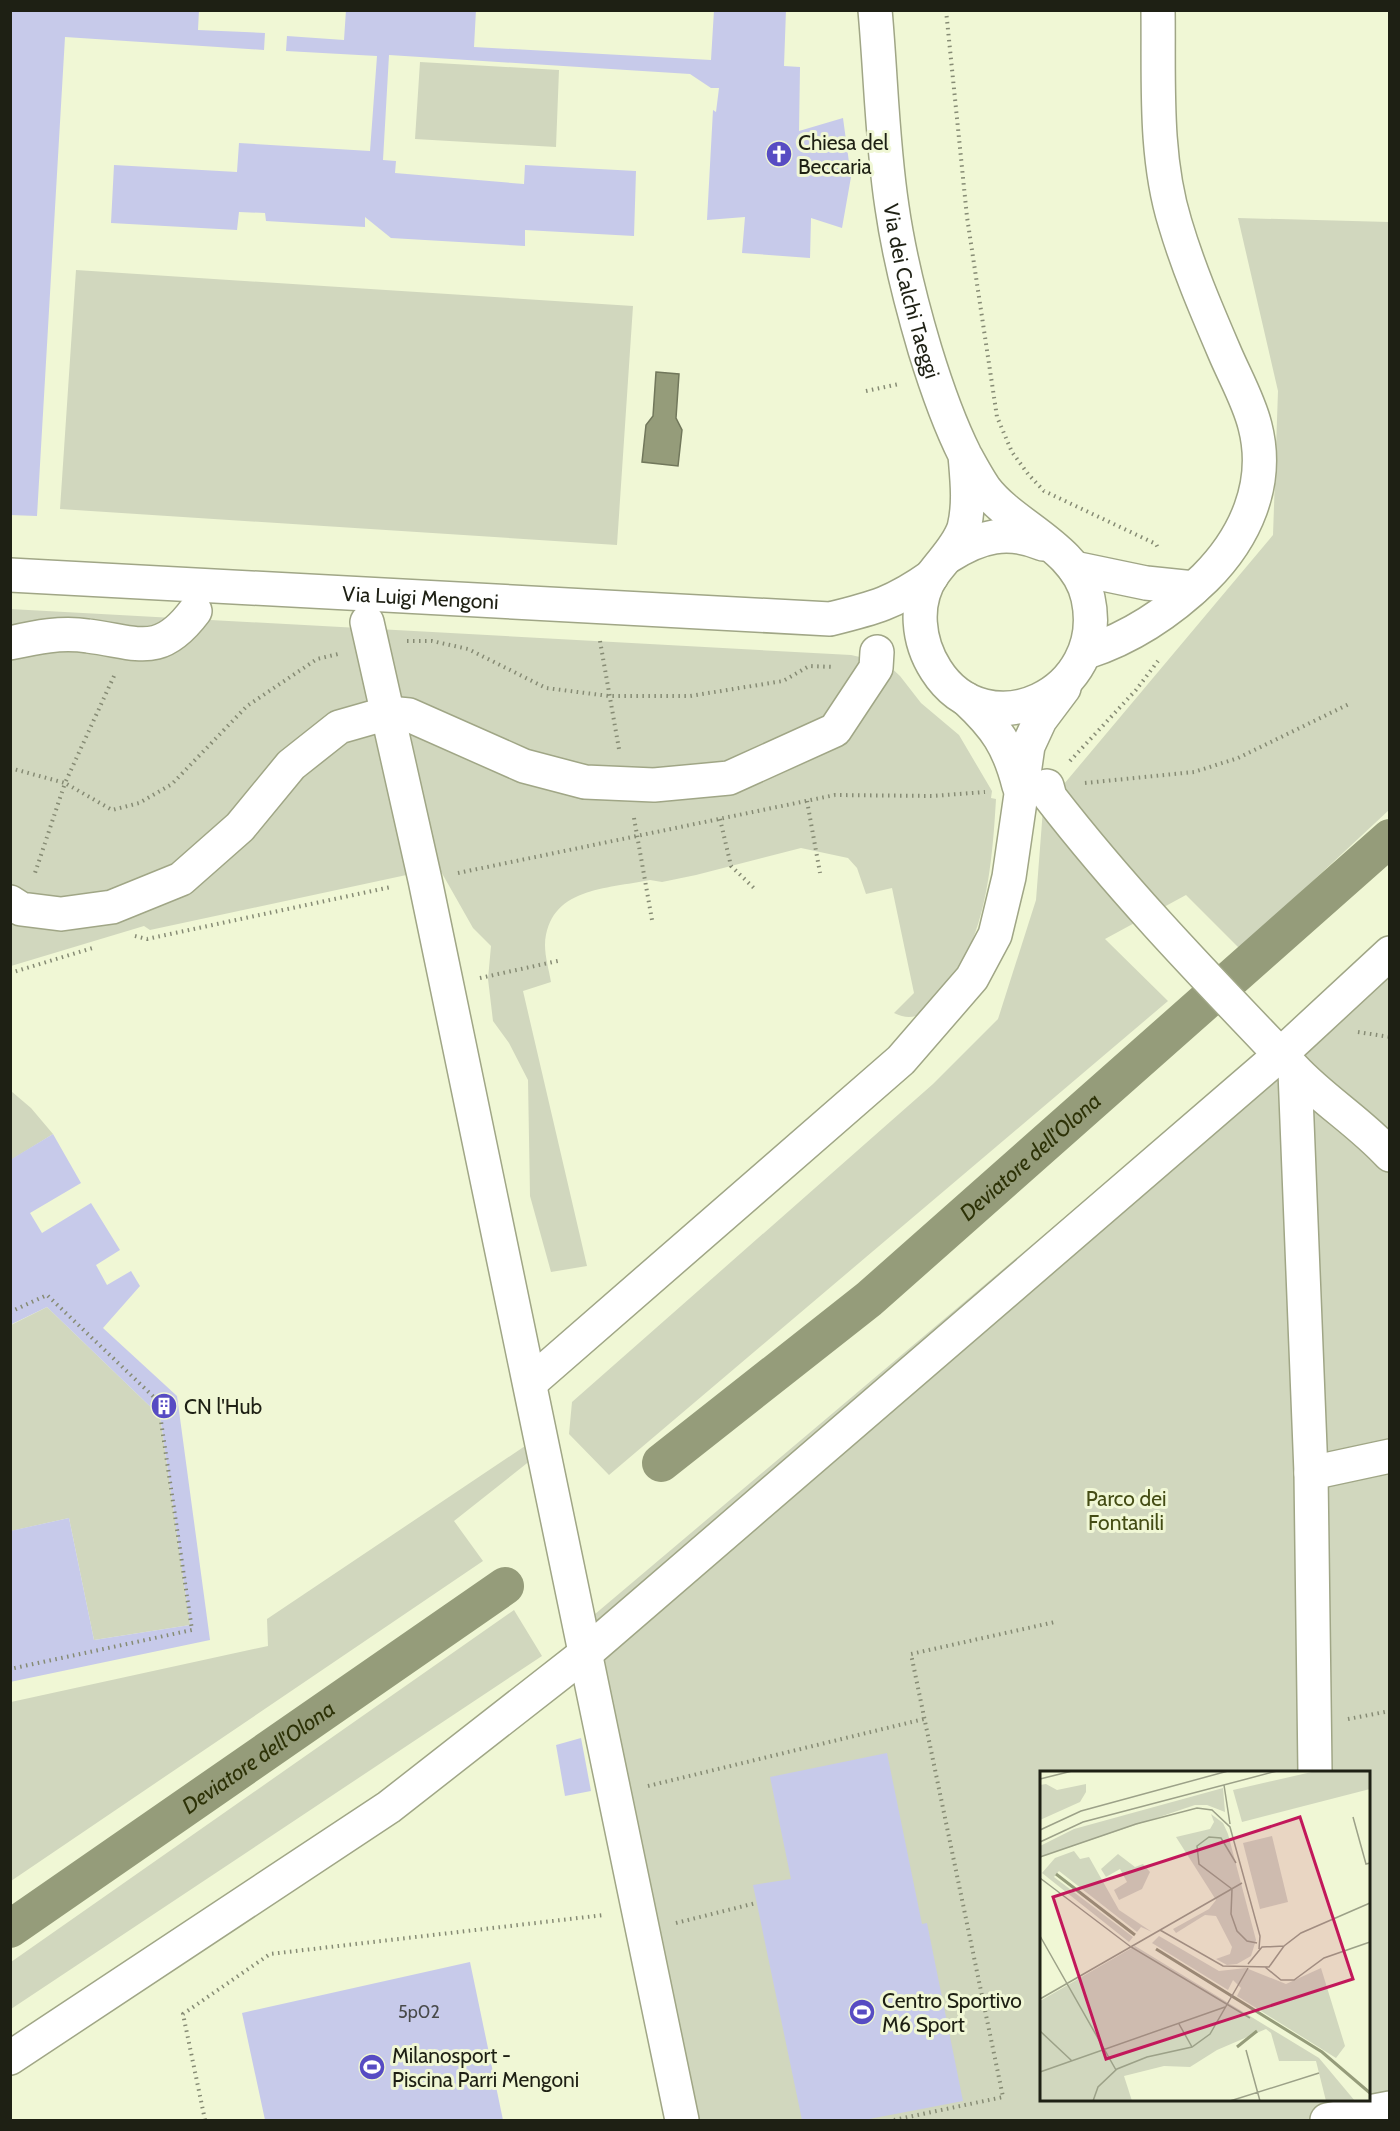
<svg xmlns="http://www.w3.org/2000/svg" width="1400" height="2131" viewBox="0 0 1400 2131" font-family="Cabin,sans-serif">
<rect width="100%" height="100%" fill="#f0f7d5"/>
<path fill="#d1d7be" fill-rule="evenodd" d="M 420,62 L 559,70 L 556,147 L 415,139 Z
M 1238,218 L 1389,222 L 1389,810 L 1240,949 L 1186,895 L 1105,939 L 1168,1001 L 609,1475 L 569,1434 L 572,1402 L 933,1084 L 998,1019 L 1036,900 L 1043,809 L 1273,535 L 1278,391 Z
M 76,270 L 633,306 L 617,545 L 60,509 Z
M 10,609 L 851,655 L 886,663 L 900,676 L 921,703 L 959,735 L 992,791 L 991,798 L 996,799 C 992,867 986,946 937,999 C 924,1013 914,1023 894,1013 L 914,993 L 892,888 L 866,894 L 857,868 L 848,858 L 801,848 L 696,875 L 662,882 L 650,880 C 607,889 548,887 545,945 C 545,957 549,970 551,982 L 523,991 L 587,1266 L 551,1272 L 530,1196 L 528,1080 L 509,1043 L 493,1021 L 488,979 L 491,946 L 473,928 L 439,868 L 150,930 L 144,926 L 11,966 Z
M 1389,943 L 1389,2120 L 697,2120 L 588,1620 ZM 1042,1772 L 1368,1772 L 1368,2100 L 1042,2100 Z
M 11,1091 L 31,1108 L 53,1134 L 11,1160 Z
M 47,1307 L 160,1416 L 190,1625 L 94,1640 L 69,1518 L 11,1531 L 11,1325 Z
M 525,1446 L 531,1460 L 454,1521 L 483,1561 L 11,1881 L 11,1702 L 268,1646 L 267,1619 Z
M 514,1610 L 542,1656 L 11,2009 L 11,1962 Z"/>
<path fill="#959c7a" stroke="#71775b" stroke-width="1.5" d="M 656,372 L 679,374 L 676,418 L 682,430 L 678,466 L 642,462 L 646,425 L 653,416 Z"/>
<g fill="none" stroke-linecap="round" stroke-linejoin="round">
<g stroke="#959c7a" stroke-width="38">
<path id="s1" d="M 661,1463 L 869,1299 L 1390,838"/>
<path id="s2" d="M 10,1929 L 505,1586"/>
</g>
</g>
<path fill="#c7caea" d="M 10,10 L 199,10 L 198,30 L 265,33 L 264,50 L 65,37 L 37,516 L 10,515 Z
M 346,10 L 476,10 L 474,47 L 711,60 L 714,10 L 786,10 L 784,66 L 800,67 L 799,131 L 843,118 L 851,177 L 842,228 L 811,218 L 810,258 L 742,253 L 745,217 L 707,220 L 713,110 L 716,112 L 719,88 L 711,88 L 690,74 L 389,55 L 383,160 L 396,161 L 395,173 L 524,184 L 525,165 L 636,171 L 634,236 L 525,230 L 525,246 L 391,238 L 365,217 L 365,227 L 266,221 L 265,213 L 239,212 L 237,230 L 111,223 L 114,165 L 237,172 L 239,143 L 370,151 L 377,56 L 286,51 L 287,36 L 344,40 Z
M 53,1134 L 81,1183 L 30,1213 L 42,1233 L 91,1203 L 120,1250 L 96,1265 L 107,1285 L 131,1271 L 140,1286 L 103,1328 L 177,1396 L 210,1640 L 10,1682 L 10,1531 L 69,1518 L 94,1640 L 190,1625 L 160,1416 L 47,1307 L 10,1325 L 10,1160 Z
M 581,1738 L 591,1791 L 565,1796 L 556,1745 Z
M 887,1753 L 922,1924 L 927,1923 L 963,2101 L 864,2120 L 802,2120 L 753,1885 L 791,1879 L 770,1777 Z
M 470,1962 L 503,2120 L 265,2120 L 242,2013 Z"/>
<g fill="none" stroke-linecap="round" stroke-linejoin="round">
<defs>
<g id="minor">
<path id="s3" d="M 875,10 C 881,76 882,142 892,207 C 899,256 911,303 925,350 C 936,386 948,421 965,455 C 971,466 978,479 985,489 C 1014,527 1077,547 1088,598 C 1109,694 987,750 936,670 C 918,642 913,603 933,574 C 944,559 958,546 964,528 C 970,504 967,479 965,455"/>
<path d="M 949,556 C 980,536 1008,529 1043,544"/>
<path d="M 1074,568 L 1146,583 L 1194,588"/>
<path id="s4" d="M 10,575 L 830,619 C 875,608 894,603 932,576"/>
<path d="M 367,622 L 425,880 L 682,2120"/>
<path d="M 10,643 C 37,637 61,632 88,636 C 138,642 159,659 195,611"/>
<path d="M 1087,652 C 1133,637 1170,612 1205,578 C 1245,538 1270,484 1255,426 C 1249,401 1234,375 1224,351 C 1206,309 1188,267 1175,223 C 1154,155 1159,80 1158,10"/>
<path d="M 966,699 C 996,727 1009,746 1019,786"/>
<path d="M 1047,786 L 1050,797 C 1125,894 1210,981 1294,1069 C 1323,1100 1361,1123 1390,1155"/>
<path d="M 10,902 L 21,909 L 61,914 L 112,907 L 181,879 L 240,827 L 291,765 L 339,727 L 388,713 L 409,715 L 524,766 L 585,782 L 654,785 L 729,778 L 835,730 L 876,668 L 877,652"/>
<path d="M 1295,1071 L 1311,1473 L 1315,1772"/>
<path d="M 530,1383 L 901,1060 L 972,978 L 995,935 L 1009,877 L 1028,746 L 1040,720 L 1064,688"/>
<path d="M 1311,1473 L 1390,1456"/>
<path d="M 10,2058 L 389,1807 L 586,1653 L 1281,1054 L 1390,953"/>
<path d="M 1327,2120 L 1390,2108"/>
</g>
</defs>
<use href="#minor" stroke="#a0a686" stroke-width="36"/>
<path stroke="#868b74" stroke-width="4" stroke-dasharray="1.5 4.5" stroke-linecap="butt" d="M 946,10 L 967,217 L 997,417 L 1012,452 L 1028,474 L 1044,491 L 1156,544 L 1159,550
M 866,391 L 899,384
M 407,641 L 432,641 L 468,649 L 546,688 L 609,696 L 690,696 L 783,681 L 809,666 L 834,667
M 600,641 L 619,749
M 114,676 L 65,783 L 112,810 L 139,803 L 172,784 L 247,706 L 317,659 L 338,654
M 1070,761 L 1136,690 L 1158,661
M 10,768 L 65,783 L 34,876
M 1085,783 L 1194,772 L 1238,758 L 1349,704
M 807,801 L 820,873
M 634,818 L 652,920
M 720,819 L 731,866 L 756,890
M 458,873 L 835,795 L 932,796 L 985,792
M 135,936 L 147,939 L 391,887
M 10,973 L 96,947
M 480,978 L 562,960
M 1358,1032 L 1390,1037
M 10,1312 L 47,1295 L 158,1401 L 192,1630 L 10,1669
M 1348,1719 L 1390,1711
M 648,1786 L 924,1719
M 676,1923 L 756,1903
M 205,2120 L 183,2014 L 270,1954 L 604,1915
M 894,2120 L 1003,2097 L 911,1654 L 1055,1622"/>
<use href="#minor" stroke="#fff" stroke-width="33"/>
</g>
<defs>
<symbol id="church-disc" viewBox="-11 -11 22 22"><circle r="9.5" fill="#574cc3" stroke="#f0f7d5"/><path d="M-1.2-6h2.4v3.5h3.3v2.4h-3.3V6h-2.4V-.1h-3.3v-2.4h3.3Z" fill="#fff"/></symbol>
<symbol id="building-disc" viewBox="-11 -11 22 22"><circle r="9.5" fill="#574cc3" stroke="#f0f7d5"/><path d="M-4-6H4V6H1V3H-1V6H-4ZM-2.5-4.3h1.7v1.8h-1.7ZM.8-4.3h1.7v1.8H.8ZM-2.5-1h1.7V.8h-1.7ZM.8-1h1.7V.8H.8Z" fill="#fff"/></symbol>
<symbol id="stadium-disc" viewBox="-11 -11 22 22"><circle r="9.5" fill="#574cc3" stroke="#f0f7d5"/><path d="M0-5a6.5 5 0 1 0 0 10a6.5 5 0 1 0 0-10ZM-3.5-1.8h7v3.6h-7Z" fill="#fff"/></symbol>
</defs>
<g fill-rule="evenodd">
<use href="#church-disc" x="764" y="139" width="30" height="30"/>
<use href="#building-disc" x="149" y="1391" width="30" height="30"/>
<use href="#stadium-disc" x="847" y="1997" width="30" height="30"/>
<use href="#stadium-disc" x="357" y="2052" width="30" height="30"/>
</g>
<g text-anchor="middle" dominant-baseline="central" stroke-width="6" stroke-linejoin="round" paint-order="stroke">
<g font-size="18" fill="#484a4a">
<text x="419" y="2012">5p02</text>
</g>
<g font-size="21" fill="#1e2014" stroke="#f0f7d5" text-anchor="start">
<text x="798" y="142">Chiesa del<tspan x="798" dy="24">Beccaria</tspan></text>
<text x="184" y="1406">CN l'Hub</text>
<text x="882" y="2000">Centro Sportivo<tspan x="882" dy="24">M6 Sport</tspan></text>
<text x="392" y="2055">Milanosport -<tspan x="392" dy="24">Piscina Parri Mengoni</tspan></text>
</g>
<g font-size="21" fill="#1e2014" stroke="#f0f7d5">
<text stroke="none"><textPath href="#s3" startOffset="284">Via dei Calchi Taeggi</textPath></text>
<text stroke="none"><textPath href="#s4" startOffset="411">Via Luigi Mengoni</textPath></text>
</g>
<g font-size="21" fill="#444c14" stroke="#f0f7d5">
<text x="1126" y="1498">Parco dei<tspan x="1126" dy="24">Fontanili</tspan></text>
</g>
<g font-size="22" font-style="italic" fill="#2d3207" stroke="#f0f7d5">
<text stroke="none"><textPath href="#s1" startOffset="480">Deviatore dell'Olona</textPath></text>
<text stroke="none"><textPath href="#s2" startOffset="302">Deviatore dell'Olona</textPath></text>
</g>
</g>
<g transform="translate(1040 1771)">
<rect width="330" height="330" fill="#f0f7d5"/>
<path d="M 276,0 L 330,0 L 330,18 L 202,51 L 193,19 ZM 6,13 L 17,19 L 46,13 L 46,21 L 40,31 L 0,49 L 0,14 ZM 183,17 L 185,41 L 167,34 L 155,34 L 0,86 L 0,75 L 34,58 ZM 171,43 L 183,52 L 188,63 L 216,169 L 211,185 L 197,193 L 187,194 L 176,188 L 190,183 L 192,176 L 176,145 L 165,144 L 136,162 L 133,158 L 169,138 L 176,129 L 136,66 L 170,58 L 174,51 ZM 232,65 L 248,131 L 220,138 L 203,72 ZM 34,80 L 40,88 L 49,86 L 79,139 L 112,161 L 101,156 L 97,161 L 19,100 L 14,106 L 93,166 L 89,171 L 2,102 L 15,87 ZM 78,83 L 95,96 L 103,93 L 110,101 L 102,118 L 79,129 L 74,119 L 87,111 L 80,98 L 66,106 L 61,98 ZM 119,165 L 179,200 L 206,197 L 246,213 L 281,197 L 305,275 L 296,287 L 197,225 L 201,217 L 193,209 L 188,219 L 112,172 ZM 95,175 L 279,287 L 315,330 L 286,330 L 276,290 L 239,290 L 231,262 L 226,258 L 177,279 L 150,296 L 124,295 L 84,305 L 92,330 L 0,330 L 0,230 Z" fill="#d1d7be"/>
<path fill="none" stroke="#959c7a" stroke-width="3" d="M 16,103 L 95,164M 116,178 L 282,281 L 330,322M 197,276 L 217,260"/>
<path fill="none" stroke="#9ca188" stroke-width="1.5" d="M 0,8 L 32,0M 184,14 L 190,53M 313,46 L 326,93 L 330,92M 0,59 L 41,40 L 188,0M 0,71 L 43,51 L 237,0M 0,86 L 96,53 L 157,37 L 172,39 L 190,56 L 220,165 L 219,178M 196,92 L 181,67 L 169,66 L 157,75 L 159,93 L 192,118 L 191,143 L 197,160 L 207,170 L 217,172M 0,107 L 91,176 L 210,247M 120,159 L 183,195 L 229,196 L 244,175 L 261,162 L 330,132M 0,165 L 76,299M 208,193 L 222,176 L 244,175M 225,196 L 241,209 L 254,209 L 284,187 L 330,171M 0,228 L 202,112M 139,253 L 152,276M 0,260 L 32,290M 206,279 L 220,330M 0,301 L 185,236M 53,330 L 58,316 L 77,298 L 107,286 L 152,276 L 170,263 L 208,197M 190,330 L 279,302"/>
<path fill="#c2185b" fill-opacity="0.15" stroke="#c2185b" stroke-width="3" d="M 260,46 L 313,208 L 66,288 L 13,126 Z"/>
<rect width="330" height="330" fill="none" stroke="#1e2014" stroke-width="3"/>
</g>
<rect width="1400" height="2131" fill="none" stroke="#1e2014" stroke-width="24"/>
</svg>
